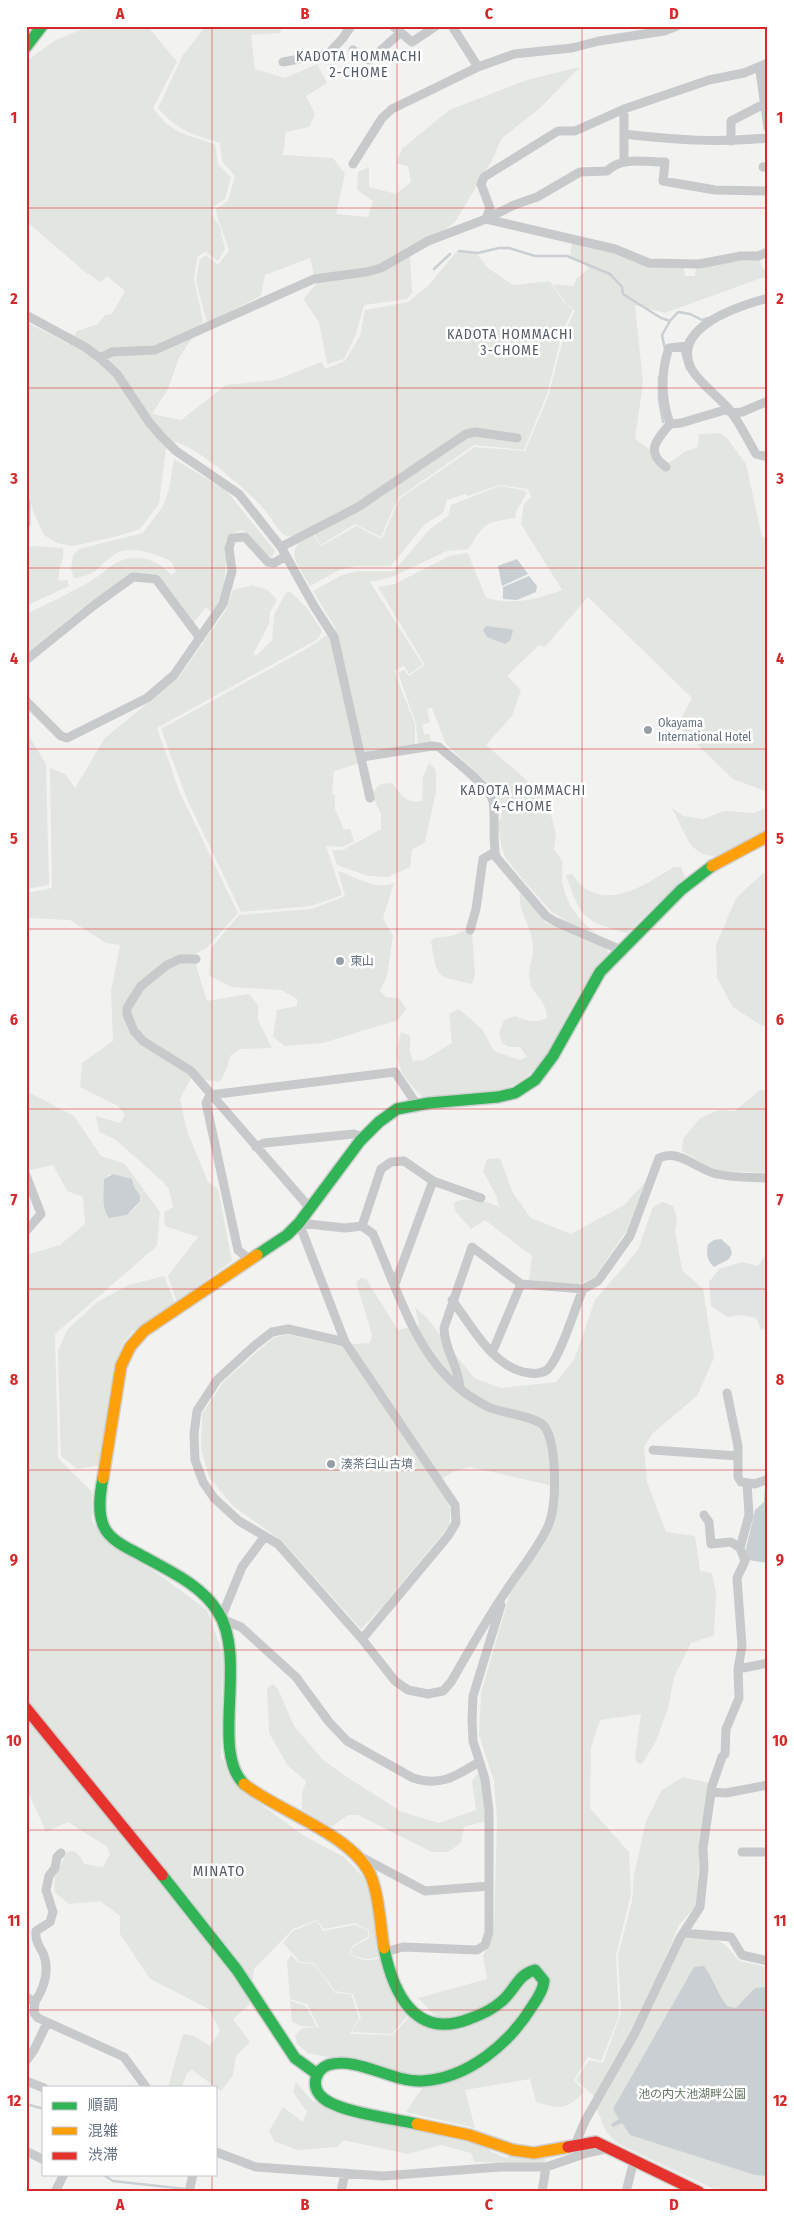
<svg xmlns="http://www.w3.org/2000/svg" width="794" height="2218" viewBox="0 0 794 2218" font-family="'Fira Sans Condensed','Noto Sans JP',sans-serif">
<rect width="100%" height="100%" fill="#f2f3f1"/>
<path fill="#e2e4e4" d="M 26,731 L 46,764 L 49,885 L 26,889 Z
M 768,1251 L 768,1328 L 761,1330 L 756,1318 L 742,1315 L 727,1317 L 711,1306 L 709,1282 L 719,1269 L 742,1262 L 758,1266 Z"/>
<path fill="#e2e5e0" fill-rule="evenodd" d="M 85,26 L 146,26 L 149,28 L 177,62 L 153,108 C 170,133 187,135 215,144 L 218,164 L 231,177 L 225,199 L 213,207 L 212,215 L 220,227 L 225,249 L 218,261 L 205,252 L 197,257 L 194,279 L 203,321 L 179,358 L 168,389 L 152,414 L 181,420 L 226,385 L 275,380 L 322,362 L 325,369 L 345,361 L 360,336 L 365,310 L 408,302 L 429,285 L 457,251 L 477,254 L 488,268 L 513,285 L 550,281 L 564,302 L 573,310 L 563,330 L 547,394 L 524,450 L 474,445 L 398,498 L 381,537 L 355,524 L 321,545 L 311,528 C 304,531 293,538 286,536 C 277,532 271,516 264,509 C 246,489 201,450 176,442 L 166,448 L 159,504 L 140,529 L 118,536 L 73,546 L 57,543 L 44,535 L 33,511 L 26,486 L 26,322 L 69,344 L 77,331 L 98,324 L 105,315 L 112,314 L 125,291 L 107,276 L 101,282 L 85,272 L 26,221 L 26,61 L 56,40 L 85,28 Z
M 206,26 L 280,26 L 281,33 L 251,35 L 255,69 L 285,78 L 317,64 L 327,83 L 306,96 L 315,114 L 309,127 L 286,132 L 283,155 L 333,158 L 345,174 L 336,214 L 368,217 L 373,201 L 357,190 L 358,172 L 369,167 L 369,187 L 396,194 L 411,182 L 408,166 L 396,163 L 402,149 L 449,110 L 527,80 L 580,67 L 540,108 L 502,138 L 492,160 L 455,222 L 410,256 L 412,293 L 407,299 L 364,305 L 356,334 L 344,359 L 327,364 L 319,322 L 303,299 L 316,284 L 310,258 L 265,275 L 261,296 L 207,323 L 196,281 L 200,259 L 206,255 L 218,265 L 229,250 C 226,239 216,217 216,209 L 228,201 L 235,176 L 222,161 L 220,143 C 192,134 178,131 158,108 L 183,55 Z
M 578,243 L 684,267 L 685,276 L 695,276 L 696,267 L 759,259 L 763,269 L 768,269 L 768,278 L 761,278 L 665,313 L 635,305 L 643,383 L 635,439 L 669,463 L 684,452 L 698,447 L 699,434 L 719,433 L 727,438 L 746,464 L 762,537 L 768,536 L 768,792 L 733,779 L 677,725 L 692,698 L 588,597 L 545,647 L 539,645 L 507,676 L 521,690 L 512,716 L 486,745 L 546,797 L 556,834 L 554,849 L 563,862 C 557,891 574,918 597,934 L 568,922 L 552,912 L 523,880 L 505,857 L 501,845 L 498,822 L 501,818 L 502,810 C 497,805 499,795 492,787 L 446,744 L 432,708 L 427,709 L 430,722 L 422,725 L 424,734 L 430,734 L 431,743 L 418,746 L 416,724 L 398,673 L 404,670 L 409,676 L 425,665 L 378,587 L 395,584 L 449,556 L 468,553 L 486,598 C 513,605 536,600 562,590 L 521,524 L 524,504 L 531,497 L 528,489 L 499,485 L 468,496 L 466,494 L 447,500 L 443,513 L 425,524 L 391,566 L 356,566 L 339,570 L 310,586 C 297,562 281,549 313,534 L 321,546 L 356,526 L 382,539 L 399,499 L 475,447 L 525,451 L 549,394 L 565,331 L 575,311 L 565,302 L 553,284 L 573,286 L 577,278 L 589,268 L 570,255 L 572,244 Z
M 174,459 L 226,490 L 275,551 L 272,557 C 261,554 253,537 243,530 L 233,533 L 225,541 C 227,567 226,591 213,614 L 206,607 L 194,622 L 158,574 L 131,573 L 80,610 L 26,654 L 26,614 C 47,604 68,594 88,583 C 99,577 108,566 120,561 C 138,553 159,560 171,575 L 176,572 L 171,561 C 157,555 132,545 117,553 C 98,564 100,575 74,578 L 71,569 L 73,555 L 79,549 L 143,533 L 163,506 L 169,489 Z
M 499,486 L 524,490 L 527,493 L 517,510 L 515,518 C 483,523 486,522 468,549 L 447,551 L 392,577 L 370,582 L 423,665 L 409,674 L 404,666 L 394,671 L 415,724 L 415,746 L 334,771 L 332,793 L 335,795 L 335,809 L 344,829 L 350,829 L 354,841 L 342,847 L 326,846 L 342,895 L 311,906 L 241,912 L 187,799 L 161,729 L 306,649 L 336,629 L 313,591 L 342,575 L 358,571 L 394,571 L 430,529 L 448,516 L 451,505 Z
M 32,546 L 63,548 C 65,562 57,567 59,581 L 67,580 L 69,586 L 26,606 L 26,549 Z
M 252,585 L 268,590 L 277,600 L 270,612 L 269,624 L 253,654 L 256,656 L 272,640 L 274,615 L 286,593 L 290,591 L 307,608 L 322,631 L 318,639 L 157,728 L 180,793 L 238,913 L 207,948 L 195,954 L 197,969 L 207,1001 L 249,994 L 258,1005 L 258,1020 L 272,1048 L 240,1049 L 230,1056 L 227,1068 L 220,1082 L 191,1078 L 180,1099 L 187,1131 L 208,1182 L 218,1189 L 232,1261 L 177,1302 L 168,1276 L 198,1237 L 165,1226 L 164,1212 L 173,1207 L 169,1189 L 162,1181 L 116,1140 L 99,1132 L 96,1116 L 120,1123 L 125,1115 L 118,1106 L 80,1087 L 82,1063 L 113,1041 L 111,992 L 120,945 L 106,943 L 70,920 L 26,918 L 26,893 L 52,888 L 50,768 L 65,774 L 75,788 L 105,738 L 179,677 L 226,610 L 233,590 Z
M 429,763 L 436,770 L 436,791 L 425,842 L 412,850 L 410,867 L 388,877 L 368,876 L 337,865 L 332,850 L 343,850 L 381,829 L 381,814 L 371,793 L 381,784 L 392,783 C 401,795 406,804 422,801 L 423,777 Z
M 671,807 L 683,816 L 703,819 L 724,811 L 754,813 L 768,807 L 768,829 L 715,856 C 687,856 684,827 671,807 Z
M 674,867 L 681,867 L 685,877 L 627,933 C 583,921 581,918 566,875 L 572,874 C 576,879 581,886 586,889 C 616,907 648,882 674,867 Z
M 338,871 C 356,877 376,891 394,883 L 383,918 L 393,936 L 387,976 L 380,991 L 386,997 L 399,998 L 406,1009 L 398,1020 L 323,1043 L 285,1046 L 273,1037 L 277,1010 L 297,1006 L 297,999 L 281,990 L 232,987 L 209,976 L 211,948 L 239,915 L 312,909 L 345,896 Z
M 768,872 L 768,1026 L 762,1026 L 733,1007 L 717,978 L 716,945 L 736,898 L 762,874 Z
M 520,893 L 546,923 L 607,948 L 608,954 C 595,968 585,984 575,1001 C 558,1032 544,1073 509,1087 C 485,1096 451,1096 425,1099 C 403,1078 391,1064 401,1032 L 410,1036 L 410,1052 L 413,1061 L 424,1060 L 452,1043 L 449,1014 L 459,1009 L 483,1030 L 494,1051 L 519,1060 L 527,1057 L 520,1047 L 509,1047 L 502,1043 L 499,1033 L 504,1020 L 515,1016 C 526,1020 537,1025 547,1017 C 546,1000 535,997 530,983 C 527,972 533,960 533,949 C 534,929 517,912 520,893 Z
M 464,931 L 472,933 L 475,975 L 472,984 C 435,975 438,981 431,942 L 434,938 L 451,936 Z
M 760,1090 L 768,1090 L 768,1173 L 723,1171 L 706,1165 L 682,1151 L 683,1139 L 700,1118 L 719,1110 L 735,1111 Z
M 26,1091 L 74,1116 L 101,1156 L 125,1164 L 160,1212 L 157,1246 L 55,1334 L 58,1458 L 92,1492 L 92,1521 L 105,1540 L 161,1576 L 207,1610 L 223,1654 L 221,1757 L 243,1791 L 304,1836 L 344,1857 L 364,1878 L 374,1906 L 381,1956 C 369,1961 361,1959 350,1954 L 353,1947 L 369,1938 L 369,1930 L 355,1923 L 324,1929 L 317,1920 L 293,1929 L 254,1969 L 249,2005 L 233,2019 L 250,2042 L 236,2056 L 233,2075 L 221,2091 L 192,2070 L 187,2073 L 182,2087 L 168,2087 L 183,2034 L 194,2036 L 210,2046 L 220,2031 L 209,2009 L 150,1979 L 120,1934 L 120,1916 L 100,1901 L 69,1904 L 54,1892 L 55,1877 L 67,1852 L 74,1851 L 81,1857 L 84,1864 L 103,1867 L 110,1854 L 106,1846 L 68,1822 L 46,1832 L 26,1787 L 26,1255 L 60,1245 L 85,1224 L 83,1197 L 67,1191 L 53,1165 L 26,1171 ZM 113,1174 L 132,1179 L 134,1187 L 140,1195 C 140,1204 133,1211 125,1216 L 119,1215 L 104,1197 L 104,1179 L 108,1175 Z
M 500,1158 L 513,1193 L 531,1218 L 571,1234 L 624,1205 L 645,1182 L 627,1230 L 594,1278 L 577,1285 L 529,1280 L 532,1256 L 485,1220 L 471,1229 L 456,1212 L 453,1203 C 468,1196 485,1201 499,1207 L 496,1195 L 483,1171 L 487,1159 Z
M 663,1202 L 673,1206 L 677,1218 L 675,1231 L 682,1270 L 703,1289 L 714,1358 L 697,1396 L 653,1433 L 644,1447 L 647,1482 L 666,1532 L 695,1536 L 700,1571 L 712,1573 L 716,1593 L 714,1635 L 691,1643 L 674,1677 L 668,1709 L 656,1741 L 642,1764 L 637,1763 L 635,1757 L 641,1714 L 600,1720 L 591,1748 L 590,1808 L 629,1852 L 631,1894 L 616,1955 L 619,2016 L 601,2061 L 588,2057 L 574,2080 L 584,2091 C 567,2111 560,2109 536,2102 L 530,2079 L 465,2090 L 475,2128 L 406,2112 L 425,2084 L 392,2070 L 308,2053 L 297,2044 L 295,2035 L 303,2028 L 319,2027 L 307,2004 L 290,1999 L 287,1962 L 291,1955 L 299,1963 L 314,1964 L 335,1993 L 351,1994 L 359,2018 L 350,2034 L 393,2035 L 410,2016 L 445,2019 L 436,2017 L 418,1998 L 487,1979 L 483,1956 L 494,1932 L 497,1819 L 494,1781 L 479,1735 L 481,1693 L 510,1593 L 544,1544 L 554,1524 L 558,1487 L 470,1467 L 455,1471 L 436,1482 C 447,1498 453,1505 449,1526 L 383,1606 L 361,1629 L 282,1541 L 233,1506 L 209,1477 L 201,1448 L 202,1414 L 224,1381 L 273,1338 L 287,1334 L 336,1345 L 370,1343 L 372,1335 L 356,1282 L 361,1278 L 366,1279 L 398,1330 L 419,1325 L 415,1307 L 426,1317 L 474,1378 L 501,1388 L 556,1382 L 574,1360 L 595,1300 L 638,1250 L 653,1207 Z
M 164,1276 L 175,1303 L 132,1332 L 123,1343 L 117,1361 L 100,1465 L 77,1469 L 61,1456 L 58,1351 L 67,1330 L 97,1302 L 129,1285 Z
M 273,1684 L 278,1689 L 294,1726 L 323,1760 L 350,1779 L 402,1812 L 439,1823 L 476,1810 L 472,1781 L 478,1773 L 482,1781 L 486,1821 L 464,1827 L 461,1843 L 448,1852 L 432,1852 L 358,1815 L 348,1815 L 331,1827 L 302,1809 L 302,1794 L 306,1781 L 288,1766 L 269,1733 L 267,1688 Z
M 683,1777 L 709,1783 L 700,1844 L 696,1906 L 679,1925 L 645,2006 L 617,2060 L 594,2096 L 576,2080 L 589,2060 L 603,2063 L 621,2013 L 618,1955 L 632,1902 L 634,1875 L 646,1821 L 662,1790 Z
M 317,1921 L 323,1931 L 355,1925 L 368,1930 L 368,1937 L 352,1946 L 349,1954 C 361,1960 368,1963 381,1957 C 386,1982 393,1995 409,2014 L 392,2034 L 352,2032 L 361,2017 L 353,1994 L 335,1991 L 314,1963 L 300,1962 L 283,1943 L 293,1931 Z
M 694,1935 C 719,1939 724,1941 739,1961 L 768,1967 L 768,2192 L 720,2192 L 617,2143 L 606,2132 L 596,2107 L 652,2006 L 685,1938 Z
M 290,2001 L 306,2006 L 317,2027 L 302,2026 L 292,2022 Z
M 296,2082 L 313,2102 L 317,2101 L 338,2111 L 382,2124 L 426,2131 L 487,2147 L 491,2152 L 507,2158 L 510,2155 L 545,2159 L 546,2163 L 475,2162 L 471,2153 L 441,2145 L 408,2154 L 343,2140 L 338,2147 L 297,2150 L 274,2141 L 269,2131 L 283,2107 L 303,2122 L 307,2112 L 293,2092 Z"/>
<path fill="#c9cfd2" d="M 517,559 L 528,574 L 502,586 L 498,566 Z
M 529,576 L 537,586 L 536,592 L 517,600 L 503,599 L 503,587 Z
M 486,626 L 511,629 L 513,631 L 510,641 L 505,644 L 487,637 L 483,630 Z
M 113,1174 L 132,1179 L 134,1187 L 140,1195 L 140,1201 L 127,1215 L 109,1218 C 101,1208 104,1191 104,1179 Z
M 721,1239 L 730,1247 L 732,1253 L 729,1259 L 714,1267 C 707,1261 706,1253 708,1244 L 714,1240 Z
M 765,1484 L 768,1484 L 768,1563 L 748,1560 L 745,1553 L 755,1510 L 764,1502 Z
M 704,1966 C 714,1980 717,1993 727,2006 L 736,2008 L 755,1988 L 768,1987 L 768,2176 L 755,2175 L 630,2135 L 622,2123 L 613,2127 L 611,2124 L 619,2119 L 613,2109 L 694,1967 Z"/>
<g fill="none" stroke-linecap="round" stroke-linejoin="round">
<path stroke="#c9cfd2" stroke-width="2.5" d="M 459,251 L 478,253 L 499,248 L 509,248 L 535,256 L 567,256 L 610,274 L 622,287 L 623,294 L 661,318 L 670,321 L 678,312 L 690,314 L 702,320 L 708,318
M 434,269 L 450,254
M 687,339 L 682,352 L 687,369
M 665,349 L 662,335 L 670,321
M 659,377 L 659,400 L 663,422
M 26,2104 L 44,2109
M 102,2174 L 113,2181 L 212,2192"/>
<defs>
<path id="fast" d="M 26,47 L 42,26
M 257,1255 L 287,1235 L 299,1223 L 360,1141 L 379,1122 L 397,1109 L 429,1103 L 498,1097 L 515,1093 L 535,1080 L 553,1056 L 600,972 L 681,890 L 712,866
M 103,1478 C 100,1493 97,1512 104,1527 C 110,1540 127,1548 139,1554 C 167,1570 201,1584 218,1612 C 248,1659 210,1751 244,1784
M 162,1875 L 237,1970 L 295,2058 L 317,2074
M 384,1948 C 393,1993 415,2040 469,2019 C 481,2015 493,2009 502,2001 C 515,1990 518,1974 535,1970 L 544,1981 C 543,1990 538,1998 533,2005 C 510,2043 468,2079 421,2081 C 392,2082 356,2056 328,2065 C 323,2067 318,2072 316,2078 C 314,2086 317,2093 323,2098 C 339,2112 395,2119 417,2124"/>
<path id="slow" d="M 712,866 L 768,836
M 103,1478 L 121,1366 L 130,1347 L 144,1331 L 257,1255
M 244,1784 C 279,1812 357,1836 372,1879 C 380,1901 380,1926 384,1948
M 417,2124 L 469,2135 L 513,2150 L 534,2153 L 568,2147"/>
<path id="jam" d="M 26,1708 L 162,1875
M 568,2147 L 596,2142 L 699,2192"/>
</defs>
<use href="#fast" stroke="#cecfcf" stroke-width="14"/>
<use href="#slow" stroke="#cecfcf" stroke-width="14"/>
<use href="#jam" stroke="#cecfcf" stroke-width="14"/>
<path stroke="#c8c9cb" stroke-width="9" d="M 393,26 L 412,42 L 436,26
M 452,26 L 478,67
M 353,50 L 360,57 L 370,60 L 400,33
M 283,62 L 328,54 L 343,38 L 351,26
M 767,63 L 760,71 L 768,128
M 624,109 L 624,161
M 624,134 C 676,140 716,143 768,138
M 731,141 L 731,121 L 764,104
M 353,164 L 382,118 L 392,109 L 478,67 L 514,54 L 572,48 L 599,41 L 664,31 L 677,26
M 763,167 L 768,167
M 486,219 L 514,205 L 537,197 L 580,172 L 607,171 C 622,156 646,162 665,162 L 663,181 L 715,190 L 768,191
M 486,219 L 615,249 L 649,263 L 699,264 L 741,256 L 758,256 L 768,252
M 768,298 C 739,306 671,327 691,368 C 698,382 718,396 728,408 C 739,421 747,439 756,454 L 768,457
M 26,315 L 85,347 L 100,358 L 117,374 L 149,422 L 161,436 L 176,451 L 239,494 L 281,547 L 314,606 L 334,637 L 370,798
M 100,358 L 112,352 L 155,350 L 314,279 L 366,272 L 381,268 L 428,241 L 486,219 L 490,208 L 481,184 L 484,177 L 558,131 L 575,131 L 624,109 L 709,80 L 744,73 L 768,63
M 731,413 L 742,412 L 768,401
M 670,424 L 681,423 L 728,409
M 666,467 C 645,452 656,440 670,424 C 661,398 660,374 669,348 L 688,346
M 26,502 L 26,524
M 281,547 L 358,507 L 466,434 L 475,432 L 517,438
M 26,660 L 93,606 L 133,577 L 156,579 L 200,638
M 26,701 L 61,736 L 67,738 L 147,698 L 174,675 L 223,604 L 232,571 L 229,548 L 232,538 L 245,537 L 268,562 L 274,563 L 286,556
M 362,757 L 432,746 L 439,747 C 451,758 491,787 493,802 C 496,821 492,839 496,857 L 546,916 L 556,922 L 621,950
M 470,930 L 476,909 L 483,859 L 495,852
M 196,959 L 180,959 L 167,965 L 141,986 L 127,1008 L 127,1014 L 134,1031 L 143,1041 L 191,1071 L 309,1207
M 210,1095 L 395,1072 L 417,1105
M 210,1095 L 206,1103 L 238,1250 L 250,1260
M 256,1147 L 264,1143 L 354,1134 L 364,1137
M 26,1175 L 41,1214 L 26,1231
M 362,1226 L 381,1169 L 391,1162 L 404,1161 L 433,1181 L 481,1198
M 395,1284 L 433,1181
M 452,1300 C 472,1326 494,1370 530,1373 C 535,1374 544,1373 548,1369 C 561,1355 575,1308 583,1289
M 345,1342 L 288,1329 L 272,1332 L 254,1346 L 217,1380 L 197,1411 L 194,1434 L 195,1460 L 203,1482 L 214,1498 L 239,1521 L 278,1544 L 362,1639 L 395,1681 L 408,1690 L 428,1694 L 443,1691 L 451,1682 C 469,1651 486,1620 506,1591 C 520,1569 539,1548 549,1524 C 557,1503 557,1446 545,1427 C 537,1416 501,1413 488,1407 C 479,1402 467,1395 459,1388 C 414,1351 396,1286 373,1234 L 362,1226 L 345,1228 L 299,1223 L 345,1342 L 455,1505 L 456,1523 L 448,1536 L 362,1639
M 492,1353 L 521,1284
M 460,1388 C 459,1367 444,1349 444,1328 L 472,1247 L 521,1284 L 583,1289 L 598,1281 L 630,1236 L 659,1158 C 679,1148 697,1170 717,1174 C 733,1178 751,1177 768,1178
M 727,1393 L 738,1446 L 738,1477 L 741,1482 L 755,1484 L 768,1479
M 653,1450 L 738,1456
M 704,1515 L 709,1522 L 711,1544 L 731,1542 L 740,1548 L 749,1515 L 747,1483
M 222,1616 L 242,1567 L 265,1536
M 224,1620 L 241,1627 L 296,1677 L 329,1722 L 347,1741 L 413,1778 C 441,1787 456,1776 479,1762
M 738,1669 L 742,1646 L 737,1578 L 745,1561 L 740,1548
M 711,1792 L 726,1793 L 768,1785
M 742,1852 L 768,1852
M 361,1857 L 425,1891 L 489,1886 L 489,1811 L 485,1779 L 473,1741 L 472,1719 L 473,1696 L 501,1605
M 684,1933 L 731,1937 L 742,1955 L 768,1961
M 385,1952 L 403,1947 L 477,1950 L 485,1945 L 489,1932 L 489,1886
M 26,1997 L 35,2002 L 34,2013 L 38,2018 L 124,2057 L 146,2087
M 35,2002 C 44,1988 50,1970 43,1953 C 39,1946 35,1940 36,1931 L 50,1922 L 53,1912 L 46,1890 L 49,1876 L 55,1868 L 57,1857 L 61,1853
M 26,2061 L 34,2050 L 47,2023
M 26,2081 L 44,2088
M 575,2145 L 585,2121 L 635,2033 L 680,1938 L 700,1907 L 704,1869 L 703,1848 L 712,1786 L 722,1757 L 725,1754 L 726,1729 L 739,1698 L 738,1669 L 768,1663
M 26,2151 L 44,2160
M 216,2152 L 256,2167 L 383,2176 L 500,2167 L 546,2167 L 587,2153 L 610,2148
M 55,2192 L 64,2174
M 189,2192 L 193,2174
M 341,2192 L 345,2173
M 542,2192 L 546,2167
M 626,2192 L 634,2160"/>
<use href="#fast" stroke="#30b455" stroke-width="11"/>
<use href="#slow" stroke="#ff9f0a" stroke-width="11"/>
<use href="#jam" stroke="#e5322d" stroke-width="11"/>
</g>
<path fill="none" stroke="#d62828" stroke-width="1" stroke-opacity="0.55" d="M 212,26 L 212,2087M 397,26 L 397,2192M 582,26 L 582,2192M 26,208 L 768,208M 26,388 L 768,388M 26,568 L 768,568M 26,749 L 768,749M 26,929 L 768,929M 26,1109 L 768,1109M 26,1289 L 768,1289M 26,1470 L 768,1470M 26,1650 L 768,1650M 26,1830 L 768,1830M 26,2010 L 768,2010M 212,2174 L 212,2192"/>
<g fill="#969ea7" stroke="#fff" stroke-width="2">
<circle cx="648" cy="730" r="5"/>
<circle cx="340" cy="961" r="5"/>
<circle cx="331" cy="1464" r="5"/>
</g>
<g text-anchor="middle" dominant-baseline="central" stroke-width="5" stroke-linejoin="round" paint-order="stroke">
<g font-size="12" fill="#65717f" stroke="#fff" text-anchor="start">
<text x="658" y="723">Okayama<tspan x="658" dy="14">International Hotel</tspan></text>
<text x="350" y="961">東山</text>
<text x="341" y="1464">湊茶臼山古墳</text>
</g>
<g font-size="12" fill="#657664" stroke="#fff">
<text x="692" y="2094">池の内大池湖畔公園</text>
</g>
<g font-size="14" letter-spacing="1" fill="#535b64" stroke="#fff">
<text x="359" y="56">KADOTA HOMMACHI<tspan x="359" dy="16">2-CHOME</tspan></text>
<text x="510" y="334">KADOTA HOMMACHI<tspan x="510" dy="16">3-CHOME</tspan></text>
<text x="523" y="790">KADOTA HOMMACHI<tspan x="523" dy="16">4-CHOME</tspan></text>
</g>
<g font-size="15" letter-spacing="1" fill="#535b64" stroke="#fff">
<text x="219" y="1871">MINATO</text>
</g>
</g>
<rect width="794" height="2218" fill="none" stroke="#ffffff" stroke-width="55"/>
<rect x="42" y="2086" width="175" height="90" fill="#ffffff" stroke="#c1c6cc"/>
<rect x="52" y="2102" width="25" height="8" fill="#30b455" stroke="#c1c6cc"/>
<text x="88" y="2110" font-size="15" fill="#65717f">順調</text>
<rect x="52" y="2127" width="25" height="8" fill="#ff9f0a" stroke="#c1c6cc"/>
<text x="88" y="2136" font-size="15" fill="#65717f">混雑</text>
<rect x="52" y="2152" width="25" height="8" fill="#e5322d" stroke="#c1c6cc"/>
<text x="88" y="2160" font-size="15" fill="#65717f">渋滞</text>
<rect x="28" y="28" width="738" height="2162" fill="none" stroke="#d62828" stroke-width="2"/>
<g font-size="16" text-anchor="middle" font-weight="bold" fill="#d62828">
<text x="120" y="19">A</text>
<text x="305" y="19">B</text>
<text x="489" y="19">C</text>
<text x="674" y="19">D</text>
<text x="14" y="123">1</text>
<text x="780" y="123">1</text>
<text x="14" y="304">2</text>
<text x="780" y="304">2</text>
<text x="14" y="484">3</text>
<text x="780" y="484">3</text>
<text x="14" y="664">4</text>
<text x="780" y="664">4</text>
<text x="14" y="844">5</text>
<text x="780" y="844">5</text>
<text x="14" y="1025">6</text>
<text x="780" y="1025">6</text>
<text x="14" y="1205">7</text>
<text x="780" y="1205">7</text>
<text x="14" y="1385">8</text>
<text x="780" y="1385">8</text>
<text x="14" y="1565">9</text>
<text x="780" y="1565">9</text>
<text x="14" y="1746">10</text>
<text x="780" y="1746">10</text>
<text x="14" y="1926">11</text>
<text x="780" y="1926">11</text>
<text x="14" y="2106">12</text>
<text x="780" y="2106">12</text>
<text x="120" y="2210">A</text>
<text x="305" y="2210">B</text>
<text x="489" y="2210">C</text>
<text x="674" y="2210">D</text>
</g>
</svg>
